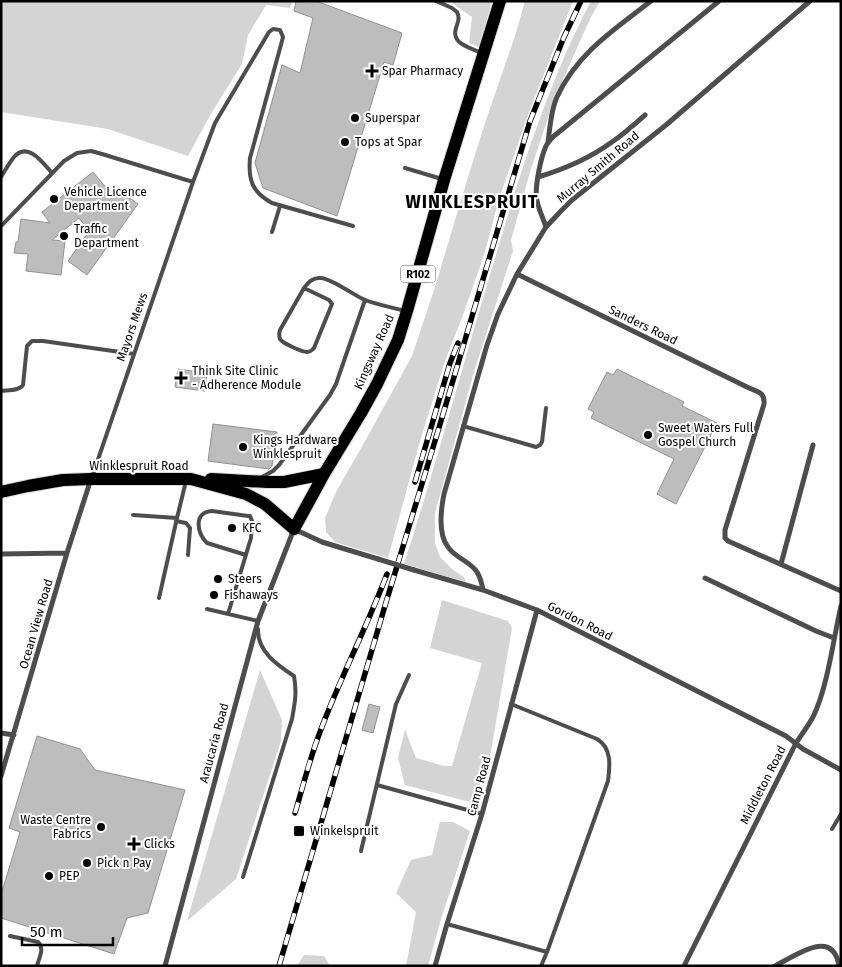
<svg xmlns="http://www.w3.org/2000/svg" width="842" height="967" viewBox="0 0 842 967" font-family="'Fira Sans',sans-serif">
<rect width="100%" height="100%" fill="#fff"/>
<path fill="#d4d4d4" d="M 1,1 L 293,1 L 290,8 L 266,5 L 248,35 L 242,64 L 212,112 L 188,156 L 108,129 L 1,112 Z
M 449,1 L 492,1 L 479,47 L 469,43 L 472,17 Z
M 525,1 L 573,1 L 529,112 L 499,199 L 484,255 L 463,315 L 445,361 L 420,441 L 388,558 L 335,542 L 326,532 L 325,518 L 336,492 L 369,434 L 412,356 L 435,287 L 465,187 L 485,123 L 515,36 Z
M 591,1 L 600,1 L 590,19 L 555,97 L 530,172 L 511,240 L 513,251 L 474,372 L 435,513 L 435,543 L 440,557 L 453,570 L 464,577 L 466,582 L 404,564 C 438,459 466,353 498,248 C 523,164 550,79 591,1 Z
M 442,600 L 508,621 L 512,628 L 490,757 L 474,803 L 405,785 L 398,758 L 405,730 L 416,758 L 444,766 L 452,766 L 482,663 L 430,648 Z
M 260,670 L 282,720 L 281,741 L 236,879 L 187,921 Z
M 440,822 L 453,822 L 470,831 L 441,919 L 428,966 L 406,966 L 416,912 L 396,893 L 411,860 L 432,855 Z
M 304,955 L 324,956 L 330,966 L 297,966 Z"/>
<path fill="#bdbdbd" stroke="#919191" d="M 296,1 L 316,1 L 402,33 L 393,65 L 384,62 L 337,216 L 263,188 L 255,163 L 282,65 L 300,73 L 313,18 L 294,11 Z
M 93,172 L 114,197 L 118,190 L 138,204 L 87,275 L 68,261 L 89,231 L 79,218 L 52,240 L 65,241 L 61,275 L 26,271 L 28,254 L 14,253 L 16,242 L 18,242 L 21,219 L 50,223 L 42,212 Z
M 178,369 L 207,373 L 205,391 L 175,387 Z
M 617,369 L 684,402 L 682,406 L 717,423 L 676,504 L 657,494 L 674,459 L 591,418 L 594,412 L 588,409 L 607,372 L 613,375 Z
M 213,424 L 277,432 L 272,466 L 269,469 L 208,461 Z
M 369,704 L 380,707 L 373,733 L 362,730 Z
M 37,736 L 80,749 L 95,770 L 185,790 L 148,913 L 127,918 L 114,954 L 1,918 L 1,895 L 20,832 L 9,828 Z"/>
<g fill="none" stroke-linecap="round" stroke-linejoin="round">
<defs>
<path id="primary" d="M 211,479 L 267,482 L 284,482 L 324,474
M 1,492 L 28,486 L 63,480 L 91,479 L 191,479 L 246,494 L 265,504 L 294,529 L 324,474 L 361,413 L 377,384 L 398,340 L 407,311 L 444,180 L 500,1"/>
</defs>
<use href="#primary" stroke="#dbdbdb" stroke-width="14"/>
<path stroke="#4d4d4d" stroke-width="4" d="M 436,1 L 452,8 L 457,12 C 460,18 458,22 456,28 C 451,44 469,47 481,53
M 405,168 L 442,179
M 1,177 C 5,171 9,163 14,157 C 28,141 43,163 52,173
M 1,226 L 64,161 L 77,153 L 91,151 L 102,154 L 193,182
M 272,232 L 280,206
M 304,288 L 329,300 L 332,304 L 314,348 C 311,351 311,352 307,352 C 302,352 282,343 280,339 C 279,336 279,333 280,330 L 304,288 C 308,282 313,277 321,278 C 332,279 352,294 363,299 C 376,305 392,307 405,311
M 1,391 C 8,390 19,391 23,385 L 27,346 L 32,341 L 43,341 L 134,354
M 463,426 L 536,447 L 540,445 L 542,442 L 546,408
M 92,477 L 193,182 L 215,123 L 269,32 L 273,29 L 280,30 L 283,37 L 282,41 L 250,158 C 248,180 252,192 272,203 L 353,226
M 262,477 L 273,471 L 279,465 L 330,395 L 336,384 L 365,300
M 133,515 L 177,518
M 176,521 L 186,523 L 190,528 L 188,555
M 159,598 L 177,518 L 186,481
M 207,609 L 258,621 L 258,622
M 228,614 L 251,538 L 252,521 L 250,516 L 248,516 L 212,511 C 193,512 197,534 207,543 L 246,555
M 511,704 L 597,739 C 612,748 610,766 608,781 L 547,952 L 541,966
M 377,785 L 482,814
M 832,829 L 841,814
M 361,851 L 396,704 L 409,675
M 243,877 L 292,719 C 295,702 297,693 294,676 C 277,665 257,651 258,629
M 447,924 L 547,952
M 10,936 L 38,942 C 45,948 39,958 37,966"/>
<path stroke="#4d4d4d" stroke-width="5" d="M 548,142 C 550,127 551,110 557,97 C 577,53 615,29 651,1
M 538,177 C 565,169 590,158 612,142 C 624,134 635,124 645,115
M 546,227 C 543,218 539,210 537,201 C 534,188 541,157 546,146 C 548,142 551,139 554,136 L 719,1
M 517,274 L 749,388 C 758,392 765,392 764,404 L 725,530 L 725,538 L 728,541 L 841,591
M 1,554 L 67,553
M 781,564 L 813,445
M 414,570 L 483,590 L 537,610 L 786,736 L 803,749 L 841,770
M 705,578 L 816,631 L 834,638
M 483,590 C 482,584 480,577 477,572 C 470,561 455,558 448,547 C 438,534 441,509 444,494 L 487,345 L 498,314 L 517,274 L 546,227 L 561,211 L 572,200 L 666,125 L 810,1
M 1,733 L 14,735
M 1,776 L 67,553 L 91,479
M 165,966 L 258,621 L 294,529 L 322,542 L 378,559
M 435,966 L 447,924 L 482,814 L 537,610
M 684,966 L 796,743 C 802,734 808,726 813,717 C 828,686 833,640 841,606
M 775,966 C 795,956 833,927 839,966"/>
<use href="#primary" stroke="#000" stroke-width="12"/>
<defs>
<path id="rail" d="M 415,482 L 450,363 L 458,343
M 295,813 C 303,786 310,758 320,732 C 340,678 367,627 387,574
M 279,966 L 384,609 L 438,431 L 530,121 L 564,37 L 581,1"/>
</defs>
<use href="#rail" stroke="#000" stroke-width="5.5"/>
<use href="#rail" stroke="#fff" stroke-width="4" stroke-dasharray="11" stroke-linecap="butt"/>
<path stroke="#4d4d4d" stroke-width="5" d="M 378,559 L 414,570"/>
</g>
<g fill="#000" stroke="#fff" stroke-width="2">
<path d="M369.5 63.5h5v5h5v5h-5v5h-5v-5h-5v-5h5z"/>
<circle cx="355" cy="118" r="5"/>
<circle cx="345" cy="142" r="5"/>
<circle cx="54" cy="199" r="5"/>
<circle cx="64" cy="236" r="5"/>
<path d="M178.5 370.5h5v5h5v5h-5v5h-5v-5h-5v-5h5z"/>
<circle cx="648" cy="435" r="5"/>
<circle cx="243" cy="447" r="5"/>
<circle cx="232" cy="528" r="5"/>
<circle cx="218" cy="579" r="5"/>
<circle cx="214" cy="595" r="5"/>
<circle cx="101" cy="827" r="5"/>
<rect x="293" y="825" width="12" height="12" rx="2.5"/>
<path d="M131.5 836.5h5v5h5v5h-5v5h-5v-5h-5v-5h5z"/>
<circle cx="87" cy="863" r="5"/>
<circle cx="49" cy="876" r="5"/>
</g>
<g text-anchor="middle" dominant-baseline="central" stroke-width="4" stroke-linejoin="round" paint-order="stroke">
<rect fill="#fff" stroke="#4c4c4c" stroke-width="1" x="400.5" y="265.5" width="35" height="17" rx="4"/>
<g font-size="11" font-weight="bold" fill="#000">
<text x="418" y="274">R102</text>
</g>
<g font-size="12" fill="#000" stroke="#fff" text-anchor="start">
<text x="382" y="71">Spar Pharmacy</text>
<text x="365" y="118">Superspar</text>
<text x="355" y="142">Tops at Spar</text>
<text x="64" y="192">Vehicle Licence<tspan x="64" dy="14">Department</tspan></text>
<text x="74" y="229">Traffic<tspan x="74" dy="14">Department</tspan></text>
<text x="192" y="371">Think Site Clinic<tspan x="192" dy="14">- Adherence Module</tspan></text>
<text x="658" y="428">Sweet Waters Full<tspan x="658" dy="14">Gospel Church</tspan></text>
<text x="253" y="440">Kings Hardware<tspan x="253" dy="14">Winklespruit</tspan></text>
<text x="242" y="528">KFC</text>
<text x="228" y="579">Steers</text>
<text x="224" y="595">Fishaways</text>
<text x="91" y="820" text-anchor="end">Waste Centre<tspan x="91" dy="14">Fabrics</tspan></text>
<text x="310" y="831">Winkelspruit</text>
<text x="144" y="844">Clicks</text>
<text x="97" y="863">Pick n Pay</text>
<text x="59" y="876">PEP</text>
</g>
<g font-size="12" fill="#000" stroke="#fff">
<text transform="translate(598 167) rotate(-40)">Murray Smith Road</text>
<text transform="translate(643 325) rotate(26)">Sanders Road</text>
<text transform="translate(132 327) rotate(-71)">Mayors Mews</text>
<text transform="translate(374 352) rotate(-66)">Kingsway Road</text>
<text x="139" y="466">Winklespruit Road</text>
<text transform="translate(580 621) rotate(27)">Gordon Road</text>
<text transform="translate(36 624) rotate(-74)">Ocean View Road</text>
<text transform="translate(214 743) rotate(-75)">Araucaria Road</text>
<text transform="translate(763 785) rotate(-63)">Middleton Road</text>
<text transform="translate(479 786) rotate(-75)">Camp Road</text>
</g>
<g font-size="18" font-weight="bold" letter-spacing="1" fill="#000" stroke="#fff">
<text x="472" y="202">WINKLESPRUIT</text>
</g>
</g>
<rect width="842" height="967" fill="none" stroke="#000000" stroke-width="5"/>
<path d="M22 937v8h91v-8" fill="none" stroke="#000000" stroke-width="2.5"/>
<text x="30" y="937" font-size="15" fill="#000000" stroke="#ffffff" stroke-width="4" paint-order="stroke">50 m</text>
</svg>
